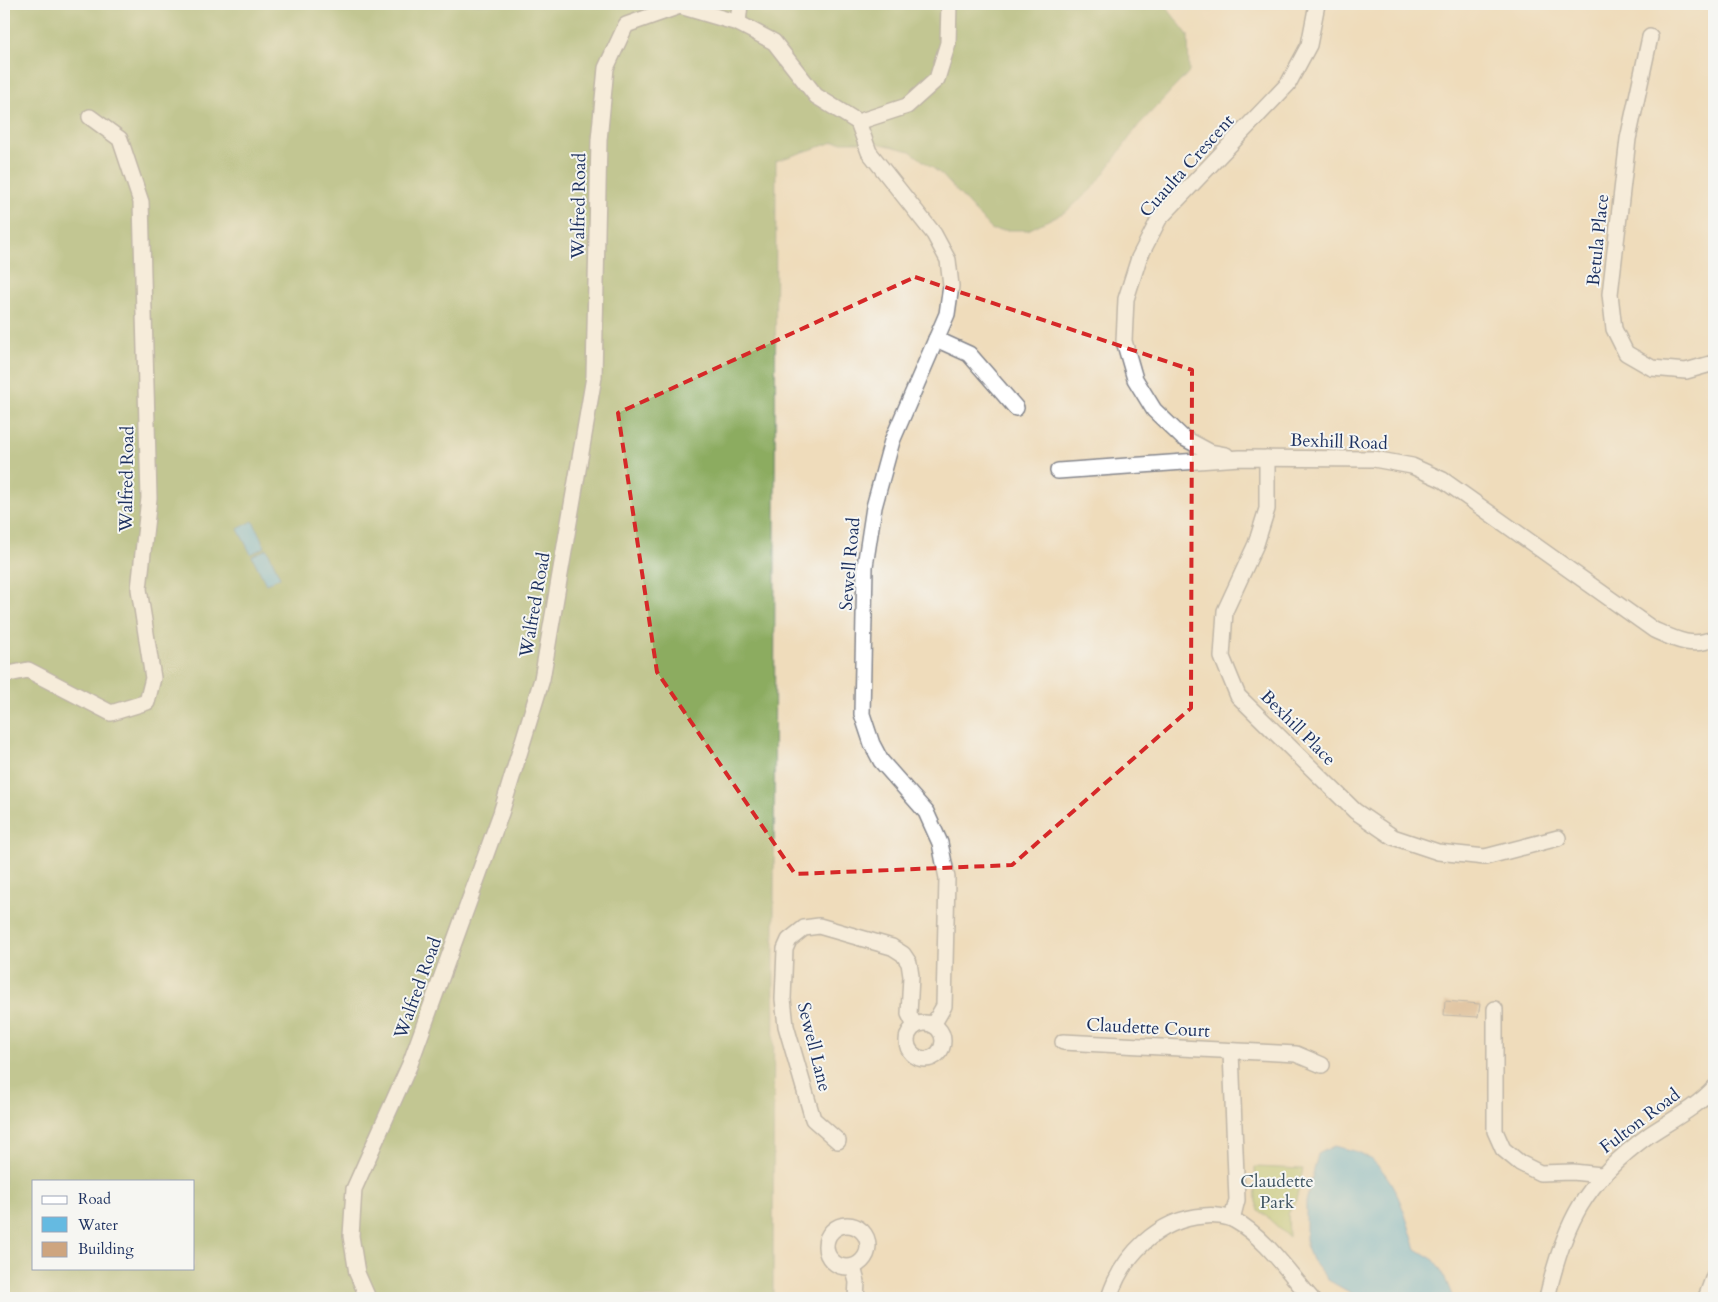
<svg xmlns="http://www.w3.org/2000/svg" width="1718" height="1302" font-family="Cardo,serif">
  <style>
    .green { fill: #b0c86e; stroke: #667c66 }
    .forest { fill: #8cac61; stroke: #546e60; fill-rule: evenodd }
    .water { fill: #65bae1; stroke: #4074a0 }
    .building { fill: #cea57f }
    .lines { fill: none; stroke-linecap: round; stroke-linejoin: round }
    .minor-casing { stroke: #85868c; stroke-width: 18 }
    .minor { stroke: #fff; stroke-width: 15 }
    .marked { fill: none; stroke: #d62828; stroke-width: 4; stroke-dasharray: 10 6; stroke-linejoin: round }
    .labels { text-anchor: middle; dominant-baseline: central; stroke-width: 4; stroke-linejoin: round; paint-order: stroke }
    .street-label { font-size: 18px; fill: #1b2f5e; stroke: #f6f6f2 }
    .park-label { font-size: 18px; fill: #405562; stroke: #f6f6f2 }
  </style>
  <rect width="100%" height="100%" fill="#f6f6f2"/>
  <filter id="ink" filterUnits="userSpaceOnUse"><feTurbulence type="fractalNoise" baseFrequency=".02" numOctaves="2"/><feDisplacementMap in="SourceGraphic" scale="10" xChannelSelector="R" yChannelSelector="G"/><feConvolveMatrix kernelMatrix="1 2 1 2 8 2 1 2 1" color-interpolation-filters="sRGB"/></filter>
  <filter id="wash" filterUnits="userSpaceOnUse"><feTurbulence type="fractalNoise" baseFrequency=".0096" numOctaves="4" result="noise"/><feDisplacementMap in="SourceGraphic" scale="20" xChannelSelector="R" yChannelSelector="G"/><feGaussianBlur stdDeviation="1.12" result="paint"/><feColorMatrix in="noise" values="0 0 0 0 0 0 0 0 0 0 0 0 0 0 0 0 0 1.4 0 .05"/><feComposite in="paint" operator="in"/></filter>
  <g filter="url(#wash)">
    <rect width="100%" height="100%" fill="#efdcbb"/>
    <path class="green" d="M 1255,1167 L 1303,1169 L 1296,1200 L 1288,1214 L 1289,1237 L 1259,1210 L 1256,1202 Z"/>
    <path class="forest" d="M 4,4 L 1164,4 L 1188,35 L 1189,72 L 1138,126 L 1094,187 L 1067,211 L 1028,230 L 992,230 L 942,175 L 910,151 L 873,142 L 834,142 L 776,161 L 773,1298 L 4,1298 ZM 34,1181 L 194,1181 L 194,1268 L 34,1268 Z"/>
    <g class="water">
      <path d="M 253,521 L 265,547 L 251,554 L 238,529 Z"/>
      <path d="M 267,549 L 280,577 L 266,584 L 252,556 Z"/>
      <path d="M 1334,1146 C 1344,1149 1356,1150 1364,1155 C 1396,1173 1405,1216 1416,1249 L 1434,1260 L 1443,1273 L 1453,1298 L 1360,1298 L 1328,1280 L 1312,1260 L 1306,1245 L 1306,1202 L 1318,1154 Z"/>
    </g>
    <g id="blocks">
      <path class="building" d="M 1445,1001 L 1480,1004 L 1478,1017 L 1444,1015 Z"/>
    </g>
  </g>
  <g filter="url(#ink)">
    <use href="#blocks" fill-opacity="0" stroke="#85868c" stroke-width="1"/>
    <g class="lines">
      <g class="minor-casing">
        <g id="minor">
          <path d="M 738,23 L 740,4"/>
          <path d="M 1650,37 L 1628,139 L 1610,294 L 1614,329 L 1626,353 L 1652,368 L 1686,371 L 1714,363"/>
          <path d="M 858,122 L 869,152 L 934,234 L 948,260 L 951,286 L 947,314 L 892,441 L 874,507 L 865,566 L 862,714 L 872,744 L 881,761 L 926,812 L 940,843 L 947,878 L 944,1006 L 933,1025"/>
          <path d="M 936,339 L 969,354 L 1016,408"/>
          <path d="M 1226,455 L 1210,452 L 1182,437 L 1154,410 L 1135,379 L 1124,341 L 1126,299 L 1139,258 L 1159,219 L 1288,84 L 1309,45 L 1317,4"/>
          <path d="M 1267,458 L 1267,509 L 1256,544 L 1225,611 L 1222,657 L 1238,696 L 1355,811 L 1393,837 L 1438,852 L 1485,857 L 1558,838"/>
          <path d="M 1058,471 L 1240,458 L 1374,459 L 1412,466 L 1443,480 L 1654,630 C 1674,639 1693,649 1714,638"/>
          <path d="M 4,675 L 28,670 L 111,713 L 147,702 L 153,678 L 139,589 L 149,498 L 141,202 L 120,139 L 90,117"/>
          <path d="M 1495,1009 L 1495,1131 L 1503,1149 L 1520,1163 L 1540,1173 L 1573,1172 L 1601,1175"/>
          <circle cx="925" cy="1041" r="18"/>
          <path d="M 1063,1042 L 1296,1054 L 1322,1065"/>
          <path d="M 1231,1052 L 1237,1200 L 1232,1219"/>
          <path d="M 838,1141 L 813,1119 L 786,1026 L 783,999 L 785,949 L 789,940 L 804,928 L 819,926 L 892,947 L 903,954 L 909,963 L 911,976 L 909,1014 L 915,1026"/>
          <circle cx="847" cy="1246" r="21"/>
          <path d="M 853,1267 L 857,1282 L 856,1298"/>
          <path d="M 368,1298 L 357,1273 L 351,1236 L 354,1189 L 410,1064 L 501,813 L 542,679 L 594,377 L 599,140 L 606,68 L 626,25 L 680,6 L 738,23 L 774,42 L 816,96 L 858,122 L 907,106 L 937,79 L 948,43 L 949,4"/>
          <path d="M 1109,1298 C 1122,1256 1158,1219 1204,1216 C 1213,1215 1226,1216 1234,1220 C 1265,1237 1288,1272 1311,1298"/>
          <path d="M 1547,1298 C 1564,1223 1585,1181 1649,1135 C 1670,1121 1697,1107 1714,1088"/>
          <path d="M 1706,1298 L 1714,1276"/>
        </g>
      </g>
      <use href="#minor" class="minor"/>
    </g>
  </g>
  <path d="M0 0H1718V1302H0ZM 915,277 L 1192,370 L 1191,708 L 1012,865 L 795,874 L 657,672 L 618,413 Z" fill="#efdcbb" fill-opacity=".55" fill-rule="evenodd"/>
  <path class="marked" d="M 915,277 L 1192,370 L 1191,708 L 1012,865 L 795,874 L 657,672 L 618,413 Z"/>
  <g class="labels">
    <g class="street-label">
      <text transform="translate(1187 166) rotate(-48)">Cuaulta Crescent</text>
      <text transform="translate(579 206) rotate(-89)">Walfred Road</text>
      <text transform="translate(1598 240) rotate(-84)">Betula Place</text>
      <text transform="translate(1339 442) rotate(2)">Bexhill Road</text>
      <text transform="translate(127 479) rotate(-89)">Walfred Road</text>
      <text transform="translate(850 564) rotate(-85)">Sewell Road</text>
      <text transform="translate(535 605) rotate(-80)">Walfred Road</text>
      <text transform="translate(1298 728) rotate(45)">Bexhill Place</text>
      <text transform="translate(418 988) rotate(-70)">Walfred Road</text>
      <text transform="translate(1148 1028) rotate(3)">Claudette Court</text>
      <text transform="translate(814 1047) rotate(76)">Sewell Lane</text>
      <text transform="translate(1640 1121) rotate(-37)">Fulton Road</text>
    </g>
    <g class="park-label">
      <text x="1277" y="1181">Claudette<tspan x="1277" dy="21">Park</tspan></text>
    </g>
  </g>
  <rect width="1718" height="1302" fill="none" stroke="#f6f6f2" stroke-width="20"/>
  <rect x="32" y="1180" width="162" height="90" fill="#f6f6f2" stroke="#9ea6b7"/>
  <rect x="42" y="1196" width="25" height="8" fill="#ffffff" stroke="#9ea6b7"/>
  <text x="78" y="1204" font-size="15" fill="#1b2f5e">Road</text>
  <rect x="42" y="1217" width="25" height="15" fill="#65bae1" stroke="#9ea6b7"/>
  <text x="78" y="1230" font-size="15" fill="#1b2f5e">Water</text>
  <rect x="42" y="1242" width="25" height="15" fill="#cea57f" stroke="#9ea6b7"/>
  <text x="78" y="1254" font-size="15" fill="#1b2f5e">Building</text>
</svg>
